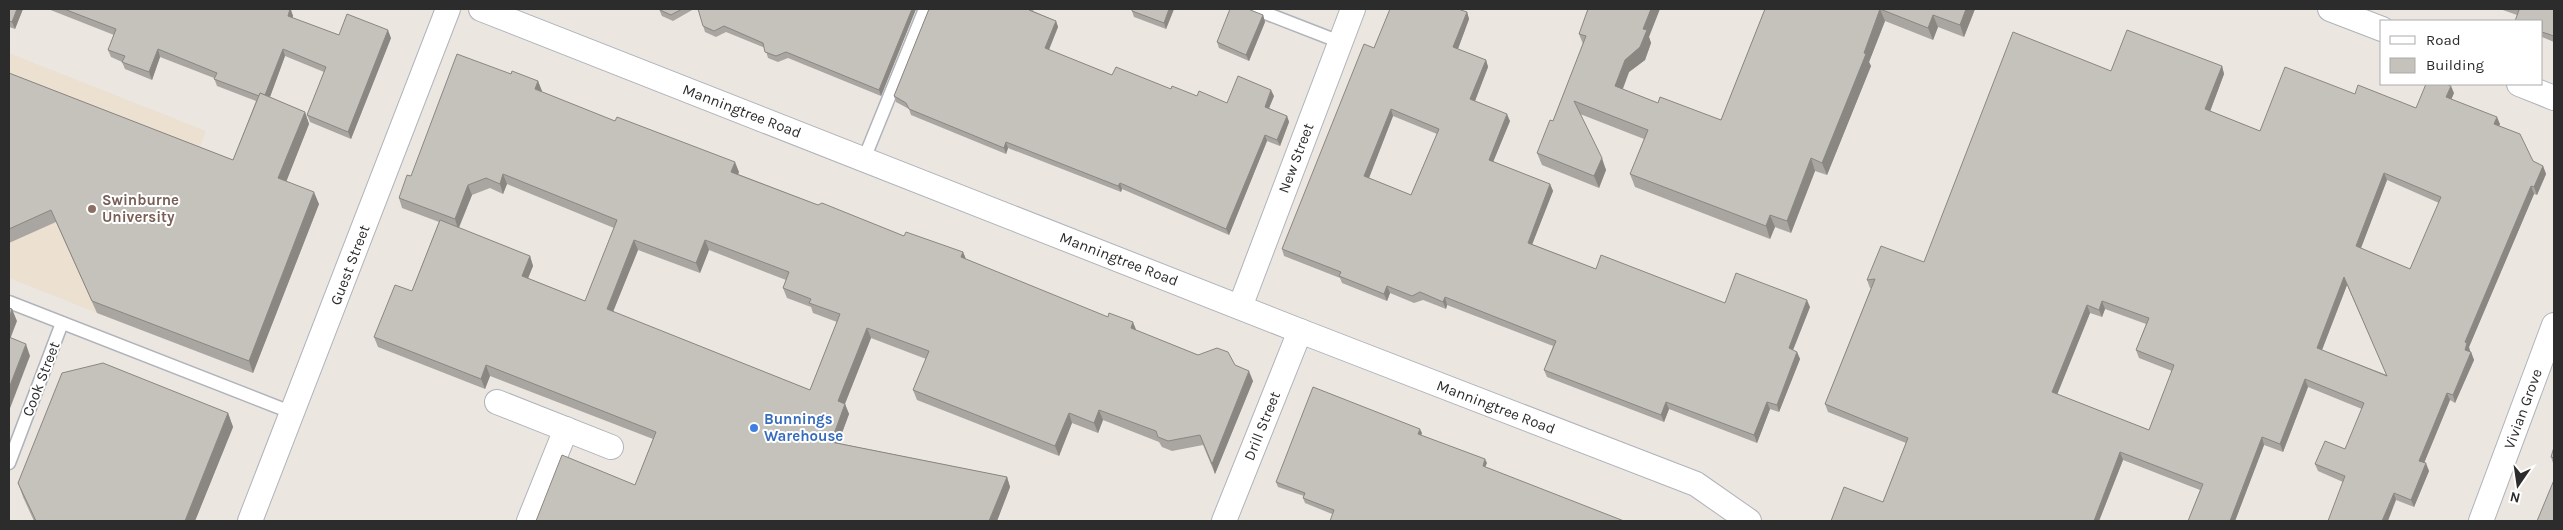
<svg xmlns="http://www.w3.org/2000/svg" width="2563" height="530" font-family="Karla,sans-serif">
  <style>
    .education { fill: #ece0d1 }
    .lines { fill: none; stroke-linecap: round; stroke-linejoin: round }
    .service-casing { stroke: #b0b3bb; stroke-width: 15 }
    .minor-casing { stroke: #b0b3bb; stroke-width: 26 }
    .service { stroke: #fff; stroke-width: 12 }
    .minor { stroke: #fff; stroke-width: 24 }
    .wall { fill: #a9a6a1; fill-rule: evenodd }
    .shaded-wall { fill: #8a8783 }
    .building { fill: #c5c1bb; stroke: #8a8783; fill-rule: evenodd }
    .education-dot { fill: #8d6e63; stroke: #fff; stroke-width: 2 }
    .shop-dot { fill: #3f7fe0; stroke: #fff; stroke-width: 2 }
    .labels { text-anchor: middle; dominant-baseline: central; stroke-width: 4; stroke-linejoin: round; paint-order: stroke }
    .street-label { font-size: 15px; fill: #2c2c2c; stroke: #fff }
    .education-label { font-size: 15px; font-weight: bold; fill: #785e54; stroke: #fff; text-anchor: start }
    .shop-label { font-size: 15px; font-weight: bold; fill: #366cbe; stroke: #fff; text-anchor: start }
  </style>
  <rect width="100%" height="100%" fill="#ece6e0"/>
  <path class="education" d="M 9,53 L 206,131 L 130,326 L 9,278 Z"/>
  <g class="lines">
    <g class="service-casing">
      <g id="service">
        <path d="M 1255,9 L 1340,42"/>
        <path d="M 864,159 L 925,9"/>
        <path d="M 9,302 L 293,413"/>
        <path d="M 9,463 L 62,323"/>
      </g>
    </g>
    <g class="minor-casing">
      <g id="minor">
        <path d="M 481,9 L 1300,331 L 1696,484 L 1749,521"/>
        <path d="M 2330,9 L 2382,29"/>
        <path d="M 2519,84 L 2554,98"/>
        <path d="M 1240,307 L 1353,9"/>
        <path d="M 497,402 L 611,447"/>
        <path d="M 250,521 L 448,9"/>
        <path d="M 529,521 L 566,429"/>
        <path d="M 1224,521 L 1300,331"/>
        <path d="M 2481,521 L 2554,325"/>
      </g>
    </g>
    <use href="#service" class="service"/>
    <use href="#minor" class="minor"/>
  </g>
  <g class="wall">
    <path d="M 9,9 L 23,9 L 15,29 L 9,27 Z"/>
    <path d="M 48,9 L 291,9 L 293,16 L 292,18 L 339,35 L 391,38 L 351,139 L 310,122 L 307,115 L 324,72 L 285,56 L 270,97 L 305,112 L 309,124 L 286,181 L 319,204 L 253,373 L 97,313 L 56,222 L 9,243 L 9,73 L 233,160 L 256,101 L 217,86 L 214,78 L 160,57 L 152,80 L 125,69 L 122,62 L 111,57 L 108,50 L 114,35 Z"/>
    <path d="M 659,9 L 694,9 L 673,21 L 662,16 Z"/>
    <path d="M 698,9 L 916,9 L 881,96 L 788,58 L 778,62 L 768,58 L 765,48 L 726,32 L 716,37 L 705,32 Z"/>
    <path d="M 929,9 L 1034,9 L 1033,11 L 1056,21 L 1058,27 L 1049,50 L 1112,75 L 1171,89 L 1197,96 L 1227,103 L 1274,96 L 1269,108 L 1287,116 L 1289,122 L 1280,146 L 1267,141 L 1229,235 L 1122,189 L 1121,192 L 1008,148 L 1006,154 L 911,115 L 909,109 L 896,102 L 894,96 Z"/>
    <path d="M 1132,9 L 1174,9 L 1166,29 L 1134,17 L 1132,11 Z"/>
    <path d="M 1765,9 L 1975,9 L 1964,37 L 1938,27 L 1933,40 L 1885,21 L 1869,62 L 1871,66 L 1827,175 L 1815,171 L 1791,233 L 1775,227 L 1770,239 L 1635,187 L 1630,174 L 1644,139 L 1580,114 L 1606,170 L 1599,188 L 1542,165 L 1537,153 L 1553,121 L 1583,44 L 1579,34 L 1649,37 L 1651,43 L 1645,60 L 1629,72 L 1623,89 L 1658,103 L 1721,120 Z"/>
    <path d="M 2500,9 L 2554,9 L 2554,42 L 2542,37 L 2542,21 L 2517,15 Z"/>
    <path d="M 1467,12 L 1469,19 L 1458,49 L 1486,60 L 1488,67 L 1475,101 L 1510,121 L 1493,162 L 1550,184 L 1553,191 L 1532,244 L 1596,269 L 1725,303 L 1810,307 L 1793,350 L 1797,352 L 1800,359 L 1779,412 L 1770,409 L 1757,443 L 1669,409 L 1664,422 L 1547,377 L 1544,370 L 1553,346 L 1447,305 L 1446,309 L 1423,300 L 1414,303 L 1390,293 L 1387,301 L 1342,283 L 1340,278 L 1284,256 L 1282,249 L 1374,48 ZM 1393,116 L 1437,134 L 1411,195 L 1369,178 Z"/>
    <path d="M 1263,15 L 1265,22 L 1249,61 L 1219,48 L 1217,42 Z"/>
    <path d="M 2222,66 L 2224,74 L 2210,111 L 2260,131 L 2355,94 L 2416,108 L 2454,93 L 2451,99 L 2500,124 L 2499,126 L 2533,161 L 2543,166 L 2546,174 L 2537,195 L 2534,194 L 2469,347 L 2470,352 L 2471,352 L 2474,360 L 2455,403 L 2450,400 L 2424,463 L 2429,471 L 2414,507 L 2396,500 L 2343,482 L 2318,471 L 2315,464 L 2345,449 L 2362,409 L 2308,387 L 2283,452 L 2264,445 L 2235,521 L 2188,521 L 2200,490 L 2123,460 L 2099,521 L 1831,521 L 1883,502 L 1906,443 L 1828,412 L 1825,404 L 1871,288 L 1870,288 L 1867,280 L 1924,262 L 2111,71 ZM 2387,180 L 2439,203 L 2410,269 L 2361,248 ZM 2347,285 L 2387,375 L 2322,350 ZM 2105,309 L 2146,324 L 2136,350 L 2139,358 L 2172,371 L 2149,430 L 2057,394 L 2090,313 L 2102,317 Z"/>
    <path d="M 511,74 L 538,81 L 542,92 L 739,172 L 738,174 L 818,205 L 904,236 L 963,252 L 966,259 L 1136,331 L 1198,355 L 1235,365 L 1253,381 L 1215,474 L 1203,445 L 1172,451 L 1162,447 L 1159,442 L 1103,420 L 1098,433 L 1072,423 L 1059,456 L 917,400 L 913,390 L 926,359 L 871,338 L 845,404 L 849,414 L 838,443 L 1007,477 L 1010,487 L 997,521 L 536,521 L 635,485 L 653,439 L 490,376 L 485,389 L 378,347 L 374,337 L 412,291 L 439,222 L 402,208 L 399,198 L 411,176 ZM 507,184 L 614,228 L 585,301 L 528,278 L 533,266 L 530,256 L 459,228 L 472,195 L 490,188 L 503,194 ZM 638,250 L 700,273 L 709,250 L 786,280 L 783,288 L 787,298 L 811,307 L 813,313 L 837,322 L 810,390 L 613,312 Z"/>
    <path d="M 228,413 L 233,427 L 195,521 L 34,521 L 23,497 L 18,483 Z"/>
    <path d="M 1422,433 L 1421,435 L 1487,463 L 1332,514 L 1305,503 L 1303,498 L 1304,496 L 1278,487 L 1276,482 Z"/>
    <path d="M 2554,447 L 2554,463 L 2553,463 L 2551,457 Z"/>
  </g>
  <g class="shaded-wall">
    <path d="M 17,9 L 23,9 L 15,29 L 12,22 Z"/>
    <path d="M 290,9 L 293,16 L 290,23 L 288,16 Z"/>
    <path d="M 912,9 L 916,9 L 881,96 L 879,90 Z"/>
    <path d="M 1169,9 L 1174,9 L 1166,29 L 1164,23 Z"/>
    <path d="M 1650,9 L 1660,9 L 1649,37 L 1651,43 L 1645,60 L 1629,72 L 1619,98 L 1615,86 L 1625,60 L 1643,29 Z"/>
    <path d="M 1880,9 L 1885,21 L 1869,62 L 1871,66 L 1827,175 L 1822,163 Z"/>
    <path d="M 1966,9 L 1975,9 L 1964,37 L 1960,25 Z"/>
    <path d="M 1467,12 L 1469,19 L 1456,54 L 1453,47 Z"/>
    <path d="M 1263,15 L 1265,22 L 1249,61 L 1246,55 Z"/>
    <path d="M 1933,15 L 1938,27 L 1933,40 L 1928,28 Z"/>
    <path d="M 1056,21 L 1058,27 L 1047,54 L 1045,48 Z"/>
    <path d="M 388,30 L 391,38 L 351,139 L 348,132 Z"/>
    <path d="M 158,49 L 160,57 L 152,80 L 149,72 Z"/>
    <path d="M 283,49 L 285,56 L 267,105 L 264,98 Z"/>
    <path d="M 1486,60 L 1488,67 L 1473,106 L 1470,99 Z"/>
    <path d="M 2222,66 L 2224,74 L 2208,117 L 2205,109 Z"/>
    <path d="M 538,81 L 542,91 L 539,99 L 535,89 Z"/>
    <path d="M 2451,86 L 2454,93 L 2449,105 L 2446,97 Z"/>
    <path d="M 1271,90 L 1274,96 L 1267,113 L 1265,107 Z"/>
    <path d="M 1391,109 L 1393,116 L 1367,183 L 1364,176 Z"/>
    <path d="M 305,112 L 309,124 L 283,190 L 278,178 Z"/>
    <path d="M 1507,114 L 1510,121 L 1491,167 L 1489,160 Z"/>
    <path d="M 1287,116 L 1289,122 L 1280,146 L 1277,140 Z"/>
    <path d="M 2497,117 L 2500,124 L 2497,131 L 2494,124 Z"/>
    <path d="M 1265,135 L 1267,141 L 1229,235 L 1226,229 Z"/>
    <path d="M 1006,142 L 1008,148 L 1006,154 L 1004,148 Z"/>
    <path d="M 1602,158 L 1606,170 L 1599,188 L 1594,176 Z"/>
    <path d="M 1811,158 L 1815,171 L 1791,233 L 1787,221 Z"/>
    <path d="M 735,162 L 739,172 L 735,182 L 731,172 Z"/>
    <path d="M 2543,166 L 2546,174 L 2537,195 L 2534,187 Z"/>
    <path d="M 2384,173 L 2387,180 L 2359,253 L 2356,246 Z"/>
    <path d="M 503,174 L 507,184 L 503,194 L 500,184 Z"/>
    <path d="M 1120,183 L 1122,189 L 1121,192 L 1118,186 Z"/>
    <path d="M 1550,184 L 1553,191 L 1530,250 L 1528,243 Z"/>
    <path d="M 468,185 L 472,195 L 458,229 L 455,219 Z"/>
    <path d="M 2531,186 L 2534,194 L 2469,347 L 2470,351 L 2468,357 L 2465,350 L 2465,342 Z"/>
    <path d="M 314,192 L 319,204 L 253,373 L 249,361 Z"/>
    <path d="M 1770,215 L 1775,227 L 1770,239 L 1766,226 Z"/>
    <path d="M 634,240 L 638,250 L 610,319 L 607,309 Z"/>
    <path d="M 705,240 L 709,250 L 700,273 L 696,263 Z"/>
    <path d="M 963,252 L 967,262 L 961,257 Z"/>
    <path d="M 530,256 L 533,266 L 525,286 L 522,276 Z"/>
    <path d="M 2344,277 L 2347,285 L 2320,355 L 2317,348 Z"/>
    <path d="M 1387,286 L 1390,293 L 1387,301 L 1384,294 Z"/>
    <path d="M 1445,297 L 1447,305 L 1446,309 L 1443,302 Z"/>
    <path d="M 1807,300 L 1810,307 L 1791,355 L 1789,348 Z"/>
    <path d="M 2102,301 L 2105,309 L 2102,317 L 2099,310 Z"/>
    <path d="M 2087,305 L 2090,313 L 2055,400 L 2052,392 Z"/>
    <path d="M 12,309 L 17,321 L 9,342 L 9,319 Z"/>
    <path d="M 1133,322 L 1137,332 L 1131,328 Z"/>
    <path d="M 867,328 L 871,338 L 842,411 L 838,401 Z"/>
    <path d="M 26,344 L 30,356 L 9,411 L 9,388 Z"/>
    <path d="M 1797,352 L 1800,359 L 1779,412 L 1777,405 Z"/>
    <path d="M 2471,352 L 2474,360 L 2455,403 L 2453,395 Z"/>
    <path d="M 486,365 L 490,376 L 485,389 L 481,379 Z"/>
    <path d="M 1249,371 L 1253,381 L 1215,474 L 1212,464 Z"/>
    <path d="M 2305,379 L 2308,387 L 2283,452 L 2280,444 Z"/>
    <path d="M 2447,393 L 2450,400 L 2422,468 L 2419,461 Z"/>
    <path d="M 1666,402 L 1669,409 L 1664,422 L 1661,415 Z"/>
    <path d="M 1767,402 L 1770,409 L 1757,443 L 1754,435 Z"/>
    <path d="M 845,404 L 849,414 L 835,452 L 831,442 Z"/>
    <path d="M 1099,410 L 1103,420 L 1098,433 L 1094,423 Z"/>
    <path d="M 228,413 L 233,427 L 195,521 L 185,521 Z"/>
    <path d="M 1069,413 L 1072,423 L 1059,456 L 1055,446 Z"/>
    <path d="M 1420,429 L 1422,433 L 1420,438 L 1418,434 Z"/>
    <path d="M 2262,437 L 2264,445 L 2235,521 L 2230,521 Z"/>
    <path d="M 2120,452 L 2123,460 L 2099,521 L 2094,521 Z"/>
    <path d="M 1485,459 L 1487,463 L 1484,470 L 1483,466 Z"/>
    <path d="M 2426,463 L 2429,471 L 2414,507 L 2411,500 Z"/>
    <path d="M 1007,477 L 1010,487 L 997,521 L 989,521 Z"/>
    <path d="M 2394,493 L 2396,500 L 2388,521 L 2382,521 Z"/>
  </g>
  <g class="building">
    <path d="M 9,9 L 17,9 L 12,22 L 9,21 Z"/>
    <path d="M 64,9 L 290,9 L 288,16 L 339,35 L 347,14 L 388,30 L 348,132 L 307,115 L 326,67 L 283,49 L 265,95 L 260,93 L 259,96 L 214,79 L 217,73 L 158,49 L 149,72 L 122,62 L 125,56 L 108,50 L 116,29 Z"/>
    <path d="M 660,9 L 682,9 L 671,15 L 660,10 Z"/>
    <path d="M 698,9 L 912,9 L 879,90 L 786,52 L 776,56 L 765,52 L 763,43 L 724,26 L 714,31 L 703,26 Z"/>
    <path d="M 929,9 L 1029,9 L 1029,10 L 1056,21 L 1045,48 L 1112,75 L 1116,67 L 1171,89 L 1172,86 L 1197,96 L 1199,91 L 1227,103 L 1238,76 L 1271,90 L 1265,107 L 1287,116 L 1277,140 L 1265,135 L 1226,229 L 1120,183 L 1118,186 L 1006,142 L 1004,148 L 909,109 L 906,103 L 894,96 Z"/>
    <path d="M 1132,9 L 1169,9 L 1164,23 L 1132,11 Z"/>
    <path d="M 1230,9 L 1248,9 L 1263,15 L 1246,55 L 1217,42 Z"/>
    <path d="M 1390,9 L 1458,9 L 1467,12 L 1453,47 L 1486,60 L 1470,99 L 1507,114 L 1489,160 L 1550,184 L 1528,243 L 1596,269 L 1601,255 L 1725,303 L 1736,273 L 1807,300 L 1789,348 L 1797,352 L 1777,405 L 1767,402 L 1754,435 L 1666,402 L 1661,415 L 1544,370 L 1556,341 L 1445,297 L 1443,302 L 1420,292 L 1412,296 L 1387,286 L 1384,294 L 1339,276 L 1341,272 L 1282,249 L 1364,44 L 1374,48 ZM 1391,109 L 1439,129 L 1411,195 L 1364,176 Z"/>
    <path d="M 1588,9 L 1651,9 L 1643,29 L 1647,30 L 1640,47 L 1625,60 L 1615,86 L 1658,103 L 1660,97 L 1721,120 L 1765,9 L 1966,9 L 1960,25 L 1933,15 L 1928,28 L 1880,9 L 1864,53 L 1866,54 L 1822,163 L 1811,158 L 1787,221 L 1770,215 L 1766,226 L 1630,174 L 1648,130 L 1574,101 L 1602,158 L 1594,176 L 1537,153 L 1550,120 L 1553,121 L 1586,36 L 1579,34 Z"/>
    <path d="M 2515,9 L 2554,9 L 2554,36 L 2542,32 L 2542,21 L 2515,21 L 2519,10 Z"/>
    <path d="M 2127,30 L 2222,66 L 2205,109 L 2260,131 L 2285,67 L 2355,94 L 2358,85 L 2416,108 L 2426,84 L 2446,84 L 2451,86 L 2446,97 L 2497,117 L 2494,124 L 2520,134 L 2533,161 L 2543,166 L 2534,187 L 2531,186 L 2465,342 L 2467,343 L 2465,350 L 2471,352 L 2453,395 L 2447,393 L 2419,461 L 2426,463 L 2411,500 L 2394,493 L 2382,521 L 2328,521 L 2345,476 L 2315,464 L 2325,441 L 2345,449 L 2364,403 L 2305,379 L 2280,444 L 2262,437 L 2230,521 L 2188,521 L 2203,484 L 2120,452 L 2094,521 L 1831,521 L 1844,487 L 1883,502 L 1908,438 L 1825,404 L 1875,279 L 1867,280 L 1881,246 L 1924,262 L 2013,32 L 2111,71 ZM 2384,173 L 2441,197 L 2410,269 L 2356,246 ZM 2344,277 L 2387,376 L 2317,348 ZM 2102,301 L 2149,318 L 2136,350 L 2174,365 L 2149,430 L 2052,392 L 2087,305 L 2099,310 Z"/>
    <path d="M 457,54 L 511,74 L 512,71 L 538,81 L 535,89 L 615,121 L 617,117 L 735,162 L 731,172 L 818,205 L 822,203 L 904,236 L 906,232 L 963,252 L 961,257 L 1108,317 L 1109,313 L 1133,322 L 1131,328 L 1198,355 L 1217,348 L 1228,352 L 1235,365 L 1249,371 L 1212,464 L 1200,435 L 1168,441 L 1158,437 L 1156,431 L 1099,410 L 1094,423 L 1069,413 L 1055,446 L 913,390 L 929,351 L 867,328 L 838,401 L 845,404 L 831,442 L 1007,477 L 989,521 L 536,521 L 562,455 L 635,485 L 656,432 L 486,365 L 481,379 L 374,337 L 395,285 L 412,291 L 440,220 L 530,256 L 522,276 L 585,301 L 617,220 L 503,174 L 500,184 L 486,178 L 468,185 L 455,219 L 399,198 L 407,175 L 411,176 ZM 634,240 L 696,263 L 705,240 L 789,272 L 783,288 L 811,299 L 809,303 L 840,314 L 810,390 L 607,309 Z"/>
    <path d="M 9,73 L 233,160 L 260,93 L 305,112 L 278,178 L 314,192 L 249,361 L 92,301 L 51,210 L 9,229 Z"/>
    <path d="M 9,308 L 12,309 L 9,319 Z"/>
    <path d="M 9,337 L 26,344 L 9,388 Z"/>
    <path d="M 103,363 L 228,413 L 185,521 L 36,521 L 18,483 L 62,373 Z"/>
    <path d="M 1313,387 L 1420,429 L 1418,434 L 1485,459 L 1483,466 L 1624,521 L 1330,521 L 1334,510 L 1303,498 L 1305,493 L 1276,482 Z"/>
    <path d="M 2554,447 L 2554,458 L 2551,457 Z"/>
    <path d="M 2554,480 L 2554,521 L 2537,521 Z"/>
  </g>
  <circle class="education-dot" cx="92" cy="209" r="5"/>
  <circle class="shop-dot" cx="754" cy="428" r="5"/>
  <g class="labels">
    <g class="street-label">
      <text transform="translate(742 111) rotate(21)">Manningtree Road</text>
      <text transform="translate(1296 158) rotate(-69)">New Street</text>
      <text transform="translate(1119 259) rotate(21)">Manningtree Road</text>
      <text transform="translate(350 265) rotate(-69)">Guest Street</text>
      <text transform="translate(41 379) rotate(-69)">Cook Street</text>
      <text transform="translate(1496 407) rotate(21)">Manningtree Road</text>
      <text transform="translate(2523 409) rotate(-70)">Vivian Grove</text>
      <text transform="translate(1262 426) rotate(-68)">Drill Street</text>
    </g>
    <g class="education-label">
      <text x="102" y="200">Swinburne<tspan x="102" dy="17">University</tspan></text>
    </g>
    <g class="shop-label">
      <text x="764" y="419">Bunnings<tspan x="764" dy="17">Warehouse</tspan></text>
    </g>
  </g>
  <rect width="2563" height="530" fill="none" stroke="#2c2c2c" stroke-width="20"/>
  <rect x="2380" y="20" width="162" height="65" fill="#ffffff" stroke="#ababab"/>
  <rect x="2390" y="36" width="25" height="8" fill="#ffffff" stroke="#ababab"/>
  <text x="2426" y="45" font-size="15" fill="#2c2c2c">Road</text>
  <rect x="2390" y="58" width="25" height="15" fill="#c5c1bb" stroke="#ababab"/>
  <text x="2426" y="70" font-size="15" fill="#2c2c2c">Building</text>
  <g transform="translate(2518 485) rotate(193)" stroke="#ffffff" stroke-width="4" paint-order="stroke">
  <path d="M0-4L9 19L0 12L-9 19Z" fill="#2c2c2c"/>
  <text y="-8" font-size="14" font-weight="bold" text-anchor="middle" fill="#2c2c2c">N</text>
  </g>
</svg>
